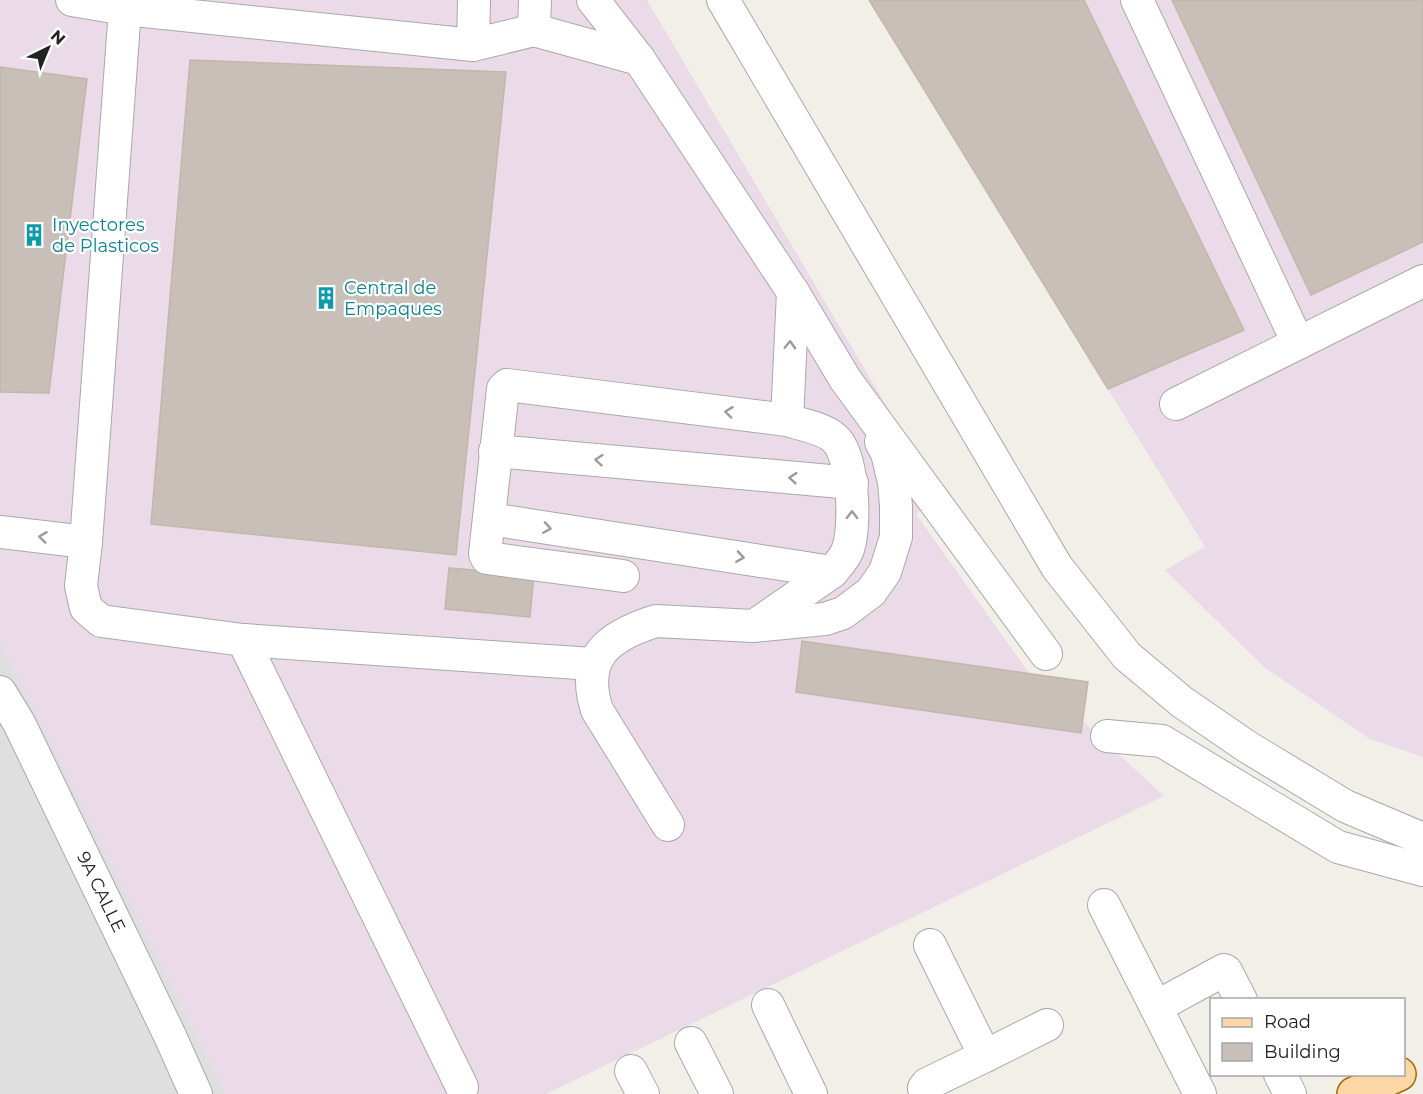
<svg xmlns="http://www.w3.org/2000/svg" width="1423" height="1094" font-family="Montserrat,sans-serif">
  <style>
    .residential { fill: #e0dfdf }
    .industrial { fill: #ebdbe8 }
    .building { fill: #c7bfb8; stroke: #c4b6ab; stroke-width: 1.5 }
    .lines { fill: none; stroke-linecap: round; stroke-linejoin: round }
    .minor-casing { stroke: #a9a9a9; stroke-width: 34 }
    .major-casing { stroke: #a06b00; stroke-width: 36 }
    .minor { stroke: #fff; stroke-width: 32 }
    .major { stroke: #fcd6a4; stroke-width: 33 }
    .oneway { stroke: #9c9c9c }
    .labels { text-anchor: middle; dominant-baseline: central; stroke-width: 4.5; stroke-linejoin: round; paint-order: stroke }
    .culture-label { font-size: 18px; fill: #0d838f; stroke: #fff; text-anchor: start }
    .street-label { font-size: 18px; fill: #222; stroke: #fff }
  </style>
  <rect width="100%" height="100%" fill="#f2efe9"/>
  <path class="residential" d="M 0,640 L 226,1094 L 0,1094 Z"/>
  <g class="industrial">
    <path d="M 0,0 L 647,0 L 939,495 L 916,514 L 1026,669 L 1164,796 L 546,1094 L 226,1094 L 0,640 Z"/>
    <path d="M 869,0 L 1423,0 L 1423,757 L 1370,739 L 1264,667 L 1165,570 L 1205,547 Z"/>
  </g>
  <g class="building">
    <path d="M 869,0 L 1084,0 L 1244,330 L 1108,389 Z"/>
    <path d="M 1172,0 L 1423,0 L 1423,242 L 1311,295 Z"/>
    <path d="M 190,60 L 506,72 L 456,555 L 151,524 Z"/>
    <path d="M 0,67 L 87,79 L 49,393 L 0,392 Z"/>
    <path d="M 449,568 L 534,575 L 530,617 L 445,609 Z"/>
    <path d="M 802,641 L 1088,682 L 1081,733 L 796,692 Z"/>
  </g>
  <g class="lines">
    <g class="minor-casing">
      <g id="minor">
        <path d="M 72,0 L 125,9 L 473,45"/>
        <path d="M 123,0 L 125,9 L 86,542 L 81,586 L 86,608 L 101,621 L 243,640 L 593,664"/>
        <path d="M 474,0 L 473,45 L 534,30"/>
        <path d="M 535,0 L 534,30 L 639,59 L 793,292 L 845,379 L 1046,654"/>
        <path d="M 593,0 L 639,59"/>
        <path d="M 723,0 L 1057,567 L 1127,656 L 1182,702 L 1246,746 L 1345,806 L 1423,839"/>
        <path d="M 1137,0 L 1298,343"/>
        <path d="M 1176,404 L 1423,281"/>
        <path d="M 787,420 L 793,292"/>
        <path d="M 495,451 L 852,483"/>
        <path d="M 490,519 L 832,572 C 838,565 845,558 848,549 C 856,526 854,454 834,438 C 825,429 800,424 787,420 L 507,385 L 503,389 L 485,554 L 487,558 L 623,576"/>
        <path d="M 0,532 L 86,542"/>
        <path d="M 757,624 L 832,572"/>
        <path d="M 243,640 L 462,1087"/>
        <path d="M 0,692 L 19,723 L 170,1036 L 196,1094"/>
        <path d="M 1107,736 L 1162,741 L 1338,847 L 1423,870"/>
        <path d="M 668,825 L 597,710 C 580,657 608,636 656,621 L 753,626 L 825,619 L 843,613 L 871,592 L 885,572 L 896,537 L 896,506 L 894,482 L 887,453 L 881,442"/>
        <path d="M 1104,905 L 1200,1094"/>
        <path d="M 768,1005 L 811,1094"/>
        <path d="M 1156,1007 L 1224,970 L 1226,971 L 1241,1000"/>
        <path d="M 691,1043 L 717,1094"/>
        <path d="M 985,1056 L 1047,1025"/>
        <path d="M 631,1071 L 643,1094"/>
        <path d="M 1280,1074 L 1290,1094"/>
        <path d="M 927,1094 L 924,1088 L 927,1084 L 985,1056 L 930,945"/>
      </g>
    </g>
    <g class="major-casing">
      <path id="major" d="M 1354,1094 L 1399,1074"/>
    </g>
    <use href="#minor" class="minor"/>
    <use href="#major" class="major"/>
  </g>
  <defs><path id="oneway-chevron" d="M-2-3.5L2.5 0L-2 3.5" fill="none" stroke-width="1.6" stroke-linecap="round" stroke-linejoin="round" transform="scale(1.5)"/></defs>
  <g class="oneway">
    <use href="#oneway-chevron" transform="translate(790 345) rotate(-88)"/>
    <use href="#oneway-chevron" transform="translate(729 412) rotate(-173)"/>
    <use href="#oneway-chevron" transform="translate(599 460) rotate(-175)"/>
    <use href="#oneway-chevron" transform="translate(793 478) rotate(-175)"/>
    <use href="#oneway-chevron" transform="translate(852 515) rotate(-89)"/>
    <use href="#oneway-chevron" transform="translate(547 528) rotate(9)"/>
    <use href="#oneway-chevron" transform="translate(43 537) rotate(-173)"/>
    <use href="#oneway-chevron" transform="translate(740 557) rotate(9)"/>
  </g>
  <defs>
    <g id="building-bare" transform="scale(1.8)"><path d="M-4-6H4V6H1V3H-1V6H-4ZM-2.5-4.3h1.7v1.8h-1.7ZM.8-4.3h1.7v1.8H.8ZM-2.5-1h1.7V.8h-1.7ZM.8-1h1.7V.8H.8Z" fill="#0f9aa8" stroke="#fff" stroke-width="2.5" paint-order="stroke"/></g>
  </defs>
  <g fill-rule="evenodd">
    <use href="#building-bare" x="34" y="235"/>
    <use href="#building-bare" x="326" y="298"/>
  </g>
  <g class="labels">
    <g class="culture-label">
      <text x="52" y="225">Inyectores<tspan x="52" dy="21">de Plasticos</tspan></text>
      <text x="344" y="288">Central de<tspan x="344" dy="21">Empaques</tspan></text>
    </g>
    <g class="street-label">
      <text transform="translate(101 892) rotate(64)">9A CALLE</text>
    </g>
  </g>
  <rect x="1210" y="998" width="195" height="78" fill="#ffffff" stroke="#a7a7a7" stroke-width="1.5"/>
  <rect x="1222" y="1018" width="30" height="9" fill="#fcd6a4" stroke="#a7a7a7" stroke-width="1.5"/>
  <text x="1264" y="1028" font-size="18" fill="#222222">Road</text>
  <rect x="1222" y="1043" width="30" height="18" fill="#c7bfb8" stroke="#a7a7a7" stroke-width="1.5"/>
  <text x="1264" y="1058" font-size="18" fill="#222222">Building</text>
  <g transform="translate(48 48) rotate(43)" stroke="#ffffff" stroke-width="4.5" paint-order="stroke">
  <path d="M0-4.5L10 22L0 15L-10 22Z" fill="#222222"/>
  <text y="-9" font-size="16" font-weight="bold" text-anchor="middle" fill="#222222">N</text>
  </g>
</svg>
